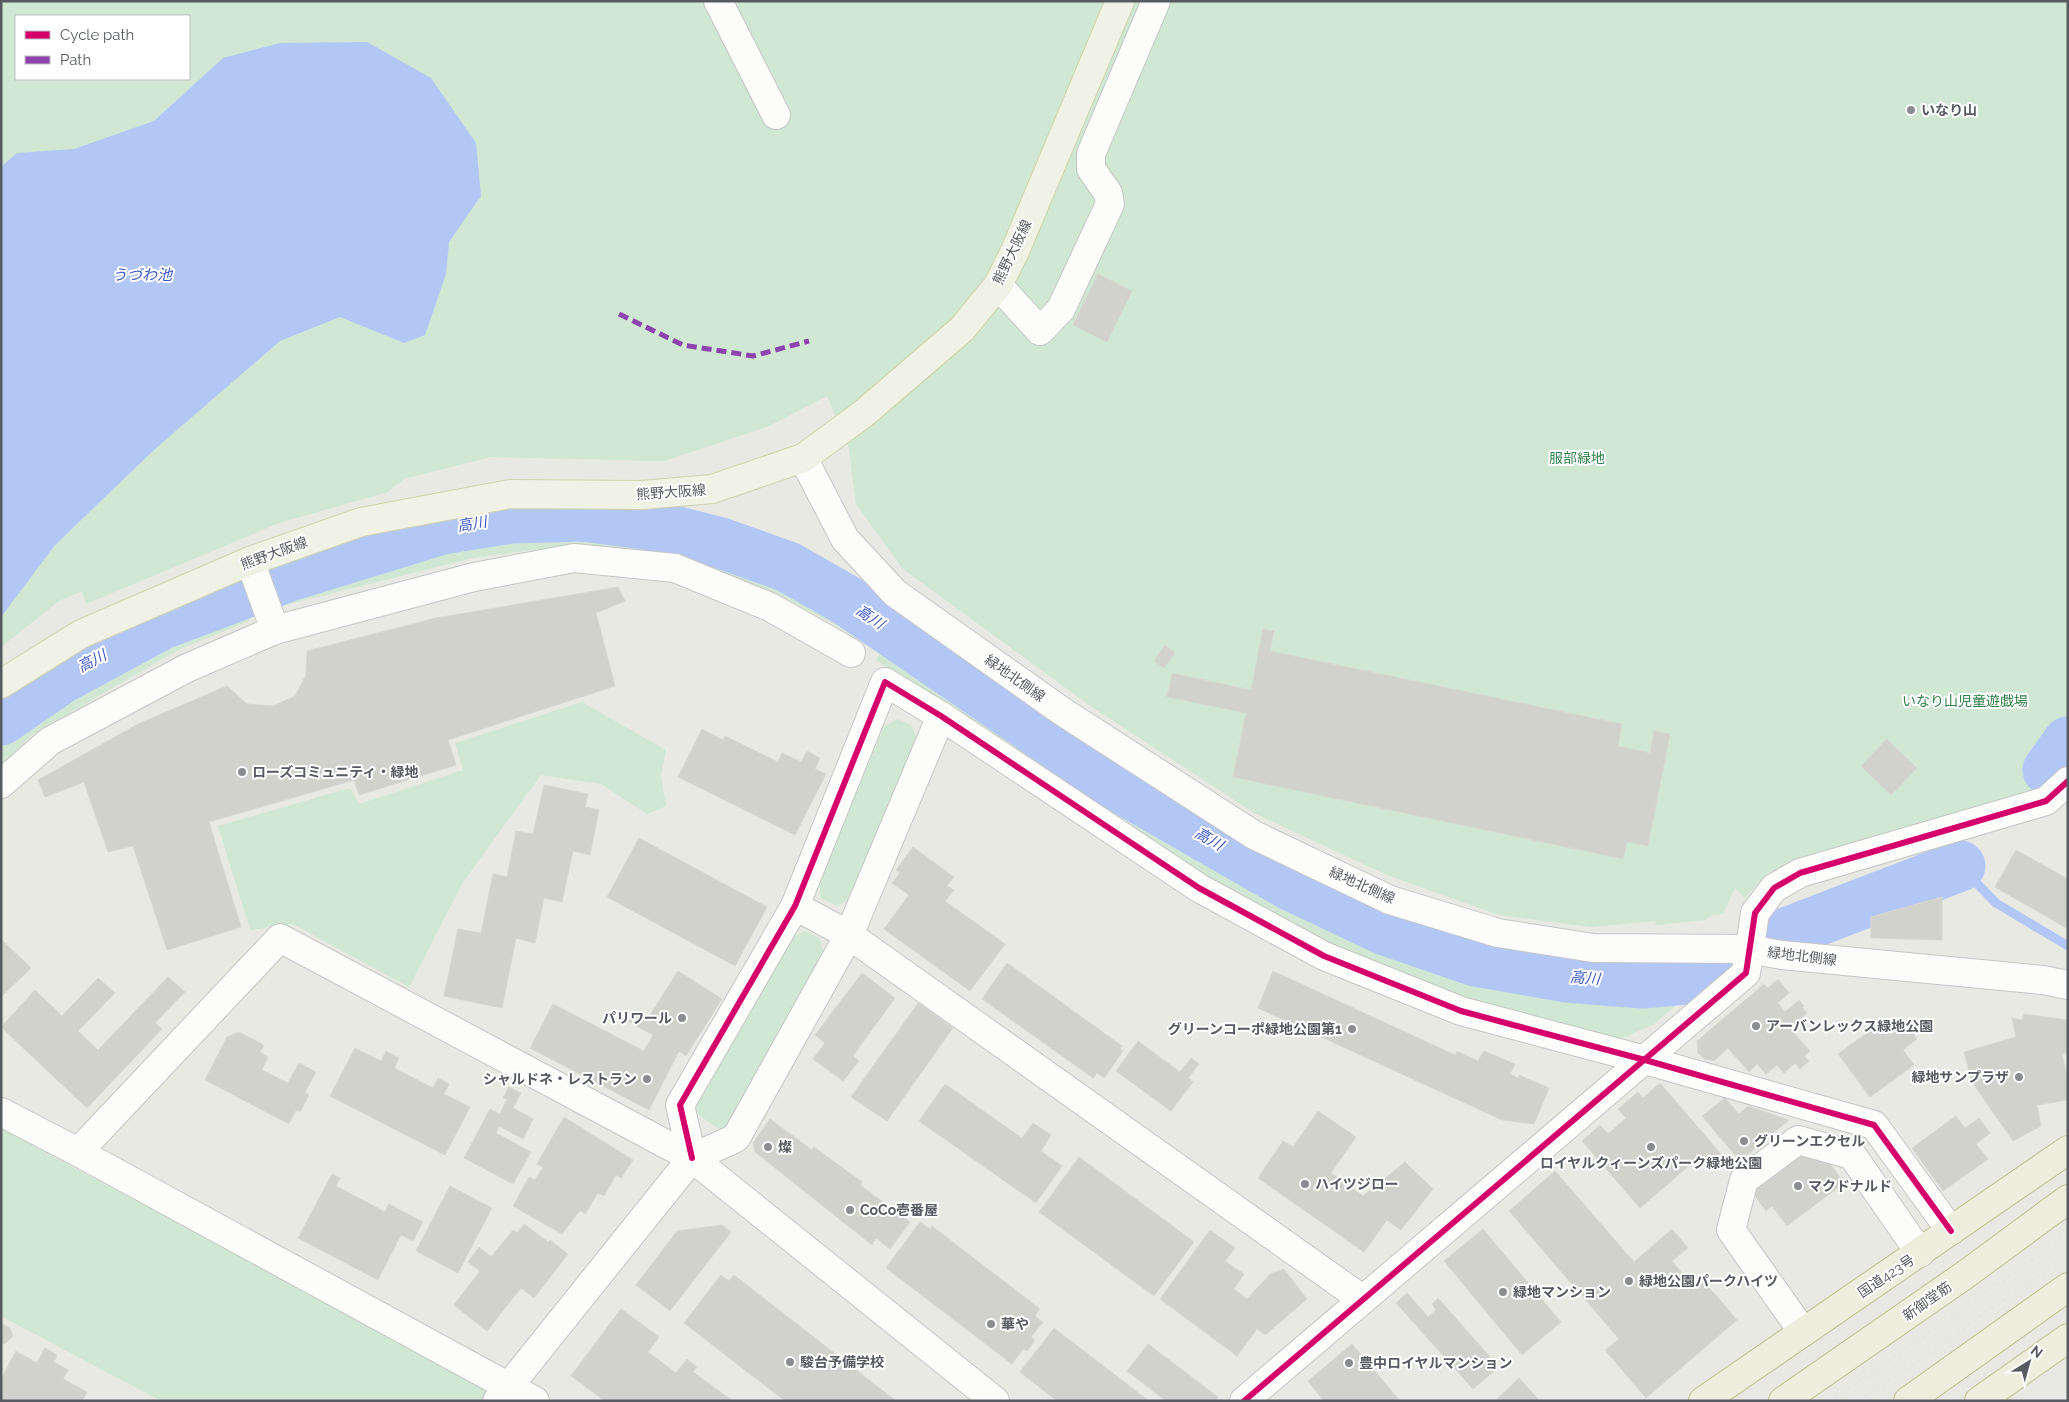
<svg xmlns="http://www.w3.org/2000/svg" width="2069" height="1402" font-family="Raleway,'Noto Sans JP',sans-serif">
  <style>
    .green { fill: #cfe7d3; fill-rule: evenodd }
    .water { fill: #b3c7f6 }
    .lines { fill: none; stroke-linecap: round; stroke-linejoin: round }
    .stream { stroke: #b3c7f6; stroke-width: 9 }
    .river { stroke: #b3c7f6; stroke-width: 51 }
    .building { fill: #d2d2cd; stroke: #d8d8d2 }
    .minor-casing { stroke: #c5c6c5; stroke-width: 30 }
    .major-casing { stroke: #d1d2af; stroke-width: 30 }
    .highway-casing { stroke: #c0bf90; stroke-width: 30 }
    .minor { stroke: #fcfcfb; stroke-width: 28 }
    .major { stroke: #f0f2e5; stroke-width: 28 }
    .highway { stroke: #edeede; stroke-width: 28 }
    .rail { stroke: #e2e3e2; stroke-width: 4; stroke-dasharray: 1 6; stroke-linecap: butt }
    .quiet { stroke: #8e44ad; stroke-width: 5; stroke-dasharray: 10 5; stroke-linecap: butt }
    .cycleway-casing { stroke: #fff; stroke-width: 9 }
    .cycleway { stroke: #d6006c; stroke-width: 6 }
    .poi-dot { fill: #8a8c8e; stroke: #fff; stroke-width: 2 }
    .labels { text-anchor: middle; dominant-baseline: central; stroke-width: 4; stroke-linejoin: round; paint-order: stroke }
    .poi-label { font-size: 14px; font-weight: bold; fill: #585a61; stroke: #fff; text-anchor: start }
    .street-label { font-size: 14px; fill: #585a61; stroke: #fff }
    .park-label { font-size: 14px; fill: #30814a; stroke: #fff }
    .water-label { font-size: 15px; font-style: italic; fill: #3b58c6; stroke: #fff }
  </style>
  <rect width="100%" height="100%" fill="#e8e9e2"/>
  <g class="green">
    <path d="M 1,1 L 2068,1 L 2068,764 L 2038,792 L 1808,855 L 1768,873 L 1745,898 L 1735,888 L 1723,914 L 1712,915 L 1705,920 L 1655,925 L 1656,921 L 1591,927 L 1499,915 L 1387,875 L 1256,814 L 1092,707 L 903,569 L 856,504 L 849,448 L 827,396 L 769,426 L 664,461 L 490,457 L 404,479 L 388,492 L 279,523 L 86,604 L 82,591 L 59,601 L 1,647 ZM 16,16 L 189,16 L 189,79 L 16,79 Z"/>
    <path d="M 584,523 L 649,531 L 718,549 L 785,575 L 842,606 L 1112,793 L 1291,898 L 1381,939 L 1473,970 L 1566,985 L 1645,992 L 1683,987 L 1684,998 L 1654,1024 L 1618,1040 L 1464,1001 L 1327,946 L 1208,880 L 876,660 L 880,654 L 832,623 L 773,592 L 676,556 L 577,544 L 473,558 L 285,605 L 281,589 L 444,536 L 512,524 Z"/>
    <path d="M 244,602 L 249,621 L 178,650 L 33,734 L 1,765 L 1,733 L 13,722 L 65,684 L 167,631 Z"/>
    <path d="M 582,702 L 666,750 L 661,776 L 666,806 L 647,814 L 601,784 L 541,775 L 463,882 L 409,987 L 293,924 L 250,930 L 218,826 L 350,788 L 359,804 L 463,770 L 455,743 Z"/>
    <path d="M 897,719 L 911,725 L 917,739 L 852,899 L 837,906 L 821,898 L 819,882 L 884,727 Z"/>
    <path d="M 805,931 L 819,938 L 824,951 L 775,1042 L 723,1132 L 692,1110 L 744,1025 L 791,938 Z"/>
    <path d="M 1,1129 L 464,1374 L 509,1401 L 161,1401 L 1,1316 Z"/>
  </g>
  <path class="water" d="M 367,42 L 431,78 L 476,143 L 481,196 L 449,242 L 446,274 L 425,335 L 404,343 L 340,317 L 280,341 L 155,449 L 55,545 L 1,617 L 1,167 L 17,153 L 74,149 L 154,121 L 223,58 L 280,43 Z"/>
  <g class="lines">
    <path class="stream" d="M 1960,866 L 1996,903 L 2068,946"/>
    <g class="river">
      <path d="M 1,720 L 62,678 L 160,625 L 292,575 L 442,529 L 511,518 L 584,516 L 651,525 L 721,543 L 788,567 L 846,600 L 1116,785 L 1292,886 L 1385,930 L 1475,961 L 1566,977 L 1643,983 L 1686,979 L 1707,971"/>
      <path d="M 2048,770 L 2068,742"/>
      <path d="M 1786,933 L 1960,866"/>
    </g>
  </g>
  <g class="building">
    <path d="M 1098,274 L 1132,291 L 1107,342 L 1073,325 Z"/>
    <path d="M 618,587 L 625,601 L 596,613 L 615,686 L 448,740 L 456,765 L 359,795 L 354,780 L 209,822 L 241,927 L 167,950 L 133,846 L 108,852 L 84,782 L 45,797 L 38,780 L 138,724 L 227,686 L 247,704 L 273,706 L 295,696 L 306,675 L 307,651 L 436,618 Z"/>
    <path d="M 1263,629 L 1274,631 L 1270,651 L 1622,724 L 1618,746 L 1650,753 L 1654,731 L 1670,734 L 1648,846 L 1627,842 L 1623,859 L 1233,777 L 1246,713 L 1167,697 L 1172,673 L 1251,690 Z"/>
    <path d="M 1165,645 L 1175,653 L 1164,668 L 1154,661 Z"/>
    <path d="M 702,729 L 723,740 L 725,736 L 778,762 L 782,753 L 801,762 L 807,751 L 820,758 L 815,769 L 826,774 L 795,835 L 678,777 Z"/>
    <path d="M 1887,739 L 1917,768 L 1891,795 L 1861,766 Z"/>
    <path d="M 544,785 L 588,794 L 585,807 L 599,810 L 590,855 L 573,851 L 562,902 L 544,898 L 535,943 L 516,938 L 502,1008 L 444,996 L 458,929 L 481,933 L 493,874 L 507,877 L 516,831 L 533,834 Z"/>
    <path d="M 639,838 L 767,907 L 735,966 L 607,897 Z"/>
    <path d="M 913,847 L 954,877 L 947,886 L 954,890 L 945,901 L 1005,944 L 970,991 L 884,929 L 909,895 L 892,883 L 900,873 L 896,870 Z"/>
    <path d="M 2016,850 L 2068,879 L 2068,929 L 1995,887 Z"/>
    <path d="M 1942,897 L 1942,940 L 1871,938 L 1871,917 Z"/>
    <path d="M 1,939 L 31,968 L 1,997 Z"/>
    <path d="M 1007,963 L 1122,1046 L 1120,1049 L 1123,1051 L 1104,1078 L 1097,1073 L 1093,1078 L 982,999 Z"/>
    <path d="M 678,971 L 722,999 L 686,1056 L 679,1051 L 649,1110 L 530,1048 L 553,1004 L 644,1051 L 653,1035 L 628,1021 L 635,1011 L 648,1018 Z"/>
    <path d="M 1273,971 L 1455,1055 L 1457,1051 L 1478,1061 L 1484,1051 L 1515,1064 L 1510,1074 L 1518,1078 L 1519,1075 L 1549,1088 L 1534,1124 L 1502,1120 L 1258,1008 Z"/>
    <path d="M 862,973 L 895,998 L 853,1056 L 859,1061 L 843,1081 L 813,1059 L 825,1043 L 815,1035 Z"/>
    <path d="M 168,977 L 185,992 L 155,1023 L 162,1029 L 87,1108 L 1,1027 L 35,990 L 62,1016 L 98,978 L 115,993 L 78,1031 L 98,1050 Z"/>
    <path d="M 1778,979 L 1789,993 L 1778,1003 L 1785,1012 L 1799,1000 L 1804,1006 L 1802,1007 L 1807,1013 L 1794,1024 L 1799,1028 L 1794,1033 L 1810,1051 L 1804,1056 L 1809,1061 L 1800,1069 L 1795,1063 L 1784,1073 L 1777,1065 L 1766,1074 L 1757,1064 L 1749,1072 L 1728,1048 L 1714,1061 L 1704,1059 L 1698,1053 L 1697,1041 L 1764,984 L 1768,988 Z"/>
    <path d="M 918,1003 L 953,1028 L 887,1121 L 851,1097 Z"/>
    <path d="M 2024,1014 L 2068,1020 L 2068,1052 L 2062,1054 L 2066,1072 L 2068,1072 L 2068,1100 L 2037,1105 L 2041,1126 L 2013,1141 L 1972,1082 L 1964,1052 L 2016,1037 L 2012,1018 L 2022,1020 Z"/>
    <path d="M 1882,1022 L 1892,1034 L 1906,1024 L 1917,1039 L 1903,1050 L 1914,1065 L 1870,1097 L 1838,1054 Z"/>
    <path d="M 239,1032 L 264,1045 L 260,1052 L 268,1057 L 262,1070 L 288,1083 L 299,1063 L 316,1072 L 305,1092 L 309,1095 L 300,1112 L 296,1110 L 289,1124 L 205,1080 L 227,1037 Z"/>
    <path d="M 1138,1041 L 1180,1072 L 1191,1058 L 1199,1064 L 1188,1078 L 1193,1082 L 1171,1111 L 1116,1071 Z"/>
    <path d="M 355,1048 L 381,1061 L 386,1051 L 399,1058 L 394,1068 L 433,1088 L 438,1078 L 449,1084 L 444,1094 L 470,1107 L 445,1155 L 330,1096 Z"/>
    <path d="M 1660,1083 L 1721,1154 L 1706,1167 L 1698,1158 L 1640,1208 L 1582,1141 L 1600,1125 L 1608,1134 L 1626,1118 L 1618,1109 L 1638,1092 L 1643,1098 Z"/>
    <path d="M 945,1084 L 1022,1138 L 1033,1123 L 1051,1135 L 1041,1151 L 1062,1166 L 1036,1203 L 919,1121 Z"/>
    <path d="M 509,1087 L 521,1093 L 513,1108 L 533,1119 L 523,1139 L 499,1126 L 496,1133 L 531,1152 L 513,1184 L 464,1158 L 490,1109 L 500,1114 L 507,1099 L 503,1098 Z"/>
    <path d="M 1725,1098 L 1739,1114 L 1748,1106 L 1789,1120 L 1740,1161 L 1702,1116 Z"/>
    <path d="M 1318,1111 L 1356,1137 L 1331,1173 L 1363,1196 L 1405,1162 L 1433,1189 L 1401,1230 L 1387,1220 L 1364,1252 L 1258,1178 L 1283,1141 L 1293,1147 Z"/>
    <path d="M 1956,1116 L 1965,1128 L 1979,1118 L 1990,1133 L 1976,1144 L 1988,1159 L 1943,1191 L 1912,1148 Z"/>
    <path d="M 564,1117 L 633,1160 L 621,1178 L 616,1175 L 604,1196 L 598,1193 L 585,1214 L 580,1210 L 562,1234 L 513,1206 L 529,1177 L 535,1180 L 543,1167 L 537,1164 Z"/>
    <path d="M 770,1119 L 812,1150 L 814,1147 L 862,1182 L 860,1185 L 910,1222 L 890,1249 L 876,1238 L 872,1245 L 755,1152 L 753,1143 Z"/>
    <path d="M 1802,1151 L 1828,1161 L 1844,1183 L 1787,1226 L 1772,1206 L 1766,1211 L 1750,1189 Z"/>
    <path d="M 1079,1157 L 1194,1242 L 1154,1296 L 1039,1212 Z"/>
    <path d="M 1555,1171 L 1634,1262 L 1672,1229 L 1688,1248 L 1672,1261 L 1692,1285 L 1701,1278 L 1737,1320 L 1646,1398 L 1605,1350 L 1619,1339 L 1509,1211 Z"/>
    <path d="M 332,1174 L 340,1178 L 336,1186 L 385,1212 L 389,1204 L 423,1222 L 413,1241 L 401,1235 L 378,1280 L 298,1238 Z"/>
    <path d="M 450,1186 L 492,1208 L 458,1273 L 416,1251 Z"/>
    <path d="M 920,1222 L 930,1229 L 932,1226 L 1040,1309 L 1035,1316 L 1043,1322 L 1031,1337 L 1035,1340 L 1027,1351 L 1023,1349 L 1012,1364 L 886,1268 Z"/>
    <path d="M 524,1224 L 548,1242 L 550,1240 L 568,1254 L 534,1298 L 521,1288 L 487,1331 L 454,1305 L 480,1271 L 468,1262 L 479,1247 L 491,1257 L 513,1230 L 517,1233 Z"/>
    <path d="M 722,1225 L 731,1232 L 670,1311 L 636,1285 L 677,1231 Z"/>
    <path d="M 1483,1229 L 1561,1322 L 1522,1355 L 1444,1261 Z"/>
    <path d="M 1210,1230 L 1235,1248 L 1225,1261 L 1244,1274 L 1234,1289 L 1247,1299 L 1270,1274 L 1284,1269 L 1307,1299 L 1265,1335 L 1257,1329 L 1237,1356 L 1160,1299 Z"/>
    <path d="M 721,1275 L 729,1281 L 734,1275 L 896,1401 L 785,1401 L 684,1323 Z"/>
    <path d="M 1407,1293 L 1428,1317 L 1436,1310 L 1432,1304 L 1438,1298 L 1499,1367 L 1473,1389 L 1396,1303 Z"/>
    <path d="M 621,1309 L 659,1337 L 648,1352 L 676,1373 L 687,1359 L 697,1367 L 693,1372 L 733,1401 L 605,1401 L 571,1376 Z"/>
    <path d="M 2,1324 L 10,1328 L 13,1336 L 6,1343 L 1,1344 Z"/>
    <path d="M 1054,1328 L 1149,1401 L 1057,1401 L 1020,1372 Z"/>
    <path d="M 1148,1344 L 1218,1397 L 1216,1401 L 1166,1401 L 1127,1371 Z"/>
    <path d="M 1352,1344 L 1400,1401 L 1324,1401 L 1308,1381 Z"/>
    <path d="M 45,1348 L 57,1355 L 54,1362 L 68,1370 L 63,1379 L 87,1392 L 82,1401 L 1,1401 L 1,1379 L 16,1351 L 37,1363 Z"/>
    <path d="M 1519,1378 L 1540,1401 L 1495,1401 Z"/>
  </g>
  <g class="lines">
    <g class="minor-casing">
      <g id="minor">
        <path d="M 718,1 L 776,115"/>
        <path d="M 998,285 L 1040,331 L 1061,309 L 1110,204 L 1108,193 L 1091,169 L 1091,154 L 1156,1"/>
        <path d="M 803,458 L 845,539 L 895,593 L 1063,712 L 1254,835 L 1390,900 L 1498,933 L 1593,948 L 1748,949 L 1782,955 L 2043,980 L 2068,985"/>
        <path d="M 250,561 L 275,630"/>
        <path d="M 1,784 L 50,741 L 187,668 L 275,630 L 474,577 L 574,558 L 675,568 L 770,607 L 851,653"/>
        <path d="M 795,906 L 849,935 L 1362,1299"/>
        <path d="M 1,1112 L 78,1152 L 535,1401"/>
        <path d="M 78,1152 L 280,938 L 692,1158"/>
        <path d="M 692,1158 L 680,1105 L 795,906 L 885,682 L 941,716 L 1199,888 L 1324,956 L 1461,1011 L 1645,1060 L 1874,1125 L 1951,1231"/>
        <path d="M 692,1158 L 736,1138 L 849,935 L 941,716"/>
        <path d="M 1803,1332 L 1731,1230 L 1744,1180 L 1798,1140 L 1852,1155 L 1920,1253"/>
        <path d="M 497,1401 L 692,1158 L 995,1401"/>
        <path d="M 1244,1401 L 1746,973 L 1755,913 L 1774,888 L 1800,873 L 2046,801 L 2068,781"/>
      </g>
    </g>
    <g class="major-casing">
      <path id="major" d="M 1,684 L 81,634 L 250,561 L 361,522 L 510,494 L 642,495 L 712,489 L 803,458 L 863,414 L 962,329 L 998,285 L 1015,251 L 1120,1"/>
    </g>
    <g class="highway-casing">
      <g id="highway">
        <path d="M 1703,1401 L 2068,1150"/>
        <path d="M 1783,1401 L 1962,1277 L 2068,1199"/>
        <path d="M 1908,1401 L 2068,1287"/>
        <path d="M 1979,1401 L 2068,1338"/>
      </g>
    </g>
    <use href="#minor" class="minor"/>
    <use href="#major" class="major"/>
    <use href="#highway" class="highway"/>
    <g class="rail">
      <path d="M 1831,1401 L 2068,1235"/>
      <path d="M 1860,1401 L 2068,1255"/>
    </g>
    <path class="quiet" d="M 619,314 L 683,345 L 753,356 L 809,341"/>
    <g class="cycleway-casing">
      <g id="cycleway">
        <path d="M 692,1158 L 680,1105 L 795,906 L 885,682 L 941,716 L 1199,888 L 1324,956 L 1461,1011 L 1645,1060 L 1874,1125 L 1951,1231"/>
        <path d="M 1244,1401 L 1746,973 L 1755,913 L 1774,888 L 1800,873 L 2046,801 L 2068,781"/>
      </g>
    </g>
    <use href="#cycleway" class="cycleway"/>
  </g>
  <g class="poi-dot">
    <circle cx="1911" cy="110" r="5"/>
    <circle cx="242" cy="772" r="5"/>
    <circle cx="682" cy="1018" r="5"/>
    <circle cx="1756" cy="1026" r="5"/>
    <circle cx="1352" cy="1029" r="5"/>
    <circle cx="2019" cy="1077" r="5"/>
    <circle cx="647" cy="1079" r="5"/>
    <circle cx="1744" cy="1141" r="5"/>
    <circle cx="768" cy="1147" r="5"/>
    <circle cx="1651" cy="1147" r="5"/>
    <circle cx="1305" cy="1184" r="5"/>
    <circle cx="1798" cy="1186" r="5"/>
    <circle cx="850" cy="1210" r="5"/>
    <circle cx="1629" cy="1281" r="5"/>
    <circle cx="1503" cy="1292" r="5"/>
    <circle cx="991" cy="1324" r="5"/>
    <circle cx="790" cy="1362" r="5"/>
    <circle cx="1349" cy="1363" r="5"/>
  </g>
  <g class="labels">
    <g class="poi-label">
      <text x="1921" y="110">いなり山</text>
      <text x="252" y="772">ローズコミュニティ・緑地</text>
      <text x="672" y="1018" text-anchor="end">パリワール</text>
      <text x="1766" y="1026">アーバンレックス緑地公園</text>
      <text x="1342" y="1029" text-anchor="end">グリーンコーポ緑地公園第1</text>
      <text x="2009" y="1077" text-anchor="end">緑地サンプラザ</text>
      <text x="637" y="1079" text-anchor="end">シャルドネ・レストラン</text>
      <text x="1754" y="1141">グリーンエクセル</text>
      <text x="778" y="1147">燦</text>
      <text x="1651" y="1163" text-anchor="middle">ロイヤルクィーンズパーク緑地公園</text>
      <text x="1315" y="1184">ハイツジロー</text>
      <text x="1808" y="1186">マクドナルド</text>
      <text x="860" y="1210">CoCo壱番屋</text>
      <text x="1639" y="1281">緑地公園パークハイツ</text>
      <text x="1513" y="1292">緑地マンション</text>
      <text x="1001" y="1324">華や</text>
      <text x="800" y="1362">駿台予備学校</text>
      <text x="1359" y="1363">豊中ロイヤルマンション</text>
    </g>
    <g class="street-label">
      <text transform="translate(1012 252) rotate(-64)">熊野大阪線</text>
      <text transform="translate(671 492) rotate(-4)">熊野大阪線</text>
      <text transform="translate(274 553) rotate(-20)">熊野大阪線</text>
      <text transform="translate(1015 678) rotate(35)">緑地北側線</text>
      <text transform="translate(1362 885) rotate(24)">緑地北側線</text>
      <text transform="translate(1802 956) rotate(7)">緑地北側線</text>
      <text transform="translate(1886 1276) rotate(-34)">国道423号</text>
      <text transform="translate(1927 1301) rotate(-35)">新御堂筋</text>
    </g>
    <g class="park-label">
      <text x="1577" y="458">服部緑地</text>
      <text x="1965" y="701">いなり山児童遊戯場</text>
    </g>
    <g class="water-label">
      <text x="142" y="275">うづわ池</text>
      <text transform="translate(472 524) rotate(-10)">高川</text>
      <text transform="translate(870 617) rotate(34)">高川</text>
      <text transform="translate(92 661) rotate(-28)">高川</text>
      <text transform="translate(1209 839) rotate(30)">高川</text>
      <text transform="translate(1585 978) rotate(5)">高川</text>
    </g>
  </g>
  <rect width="2069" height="1402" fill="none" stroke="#585a61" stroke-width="5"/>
  <rect x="15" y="15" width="175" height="65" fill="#ffffff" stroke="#bcbdc0"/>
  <rect x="25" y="31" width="25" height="8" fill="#d6006c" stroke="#bcbdc0"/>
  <text x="60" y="40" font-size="15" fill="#585a61">Cycle path</text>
  <rect x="25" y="56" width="25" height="8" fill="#8e44ad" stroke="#bcbdc0"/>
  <text x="60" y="65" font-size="15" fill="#585a61">Path</text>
  <g transform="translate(2029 1362) rotate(37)" stroke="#ffffff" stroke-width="4" paint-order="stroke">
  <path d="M0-4L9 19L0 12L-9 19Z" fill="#585a61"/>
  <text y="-8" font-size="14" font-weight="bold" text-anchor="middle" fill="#585a61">N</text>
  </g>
</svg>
